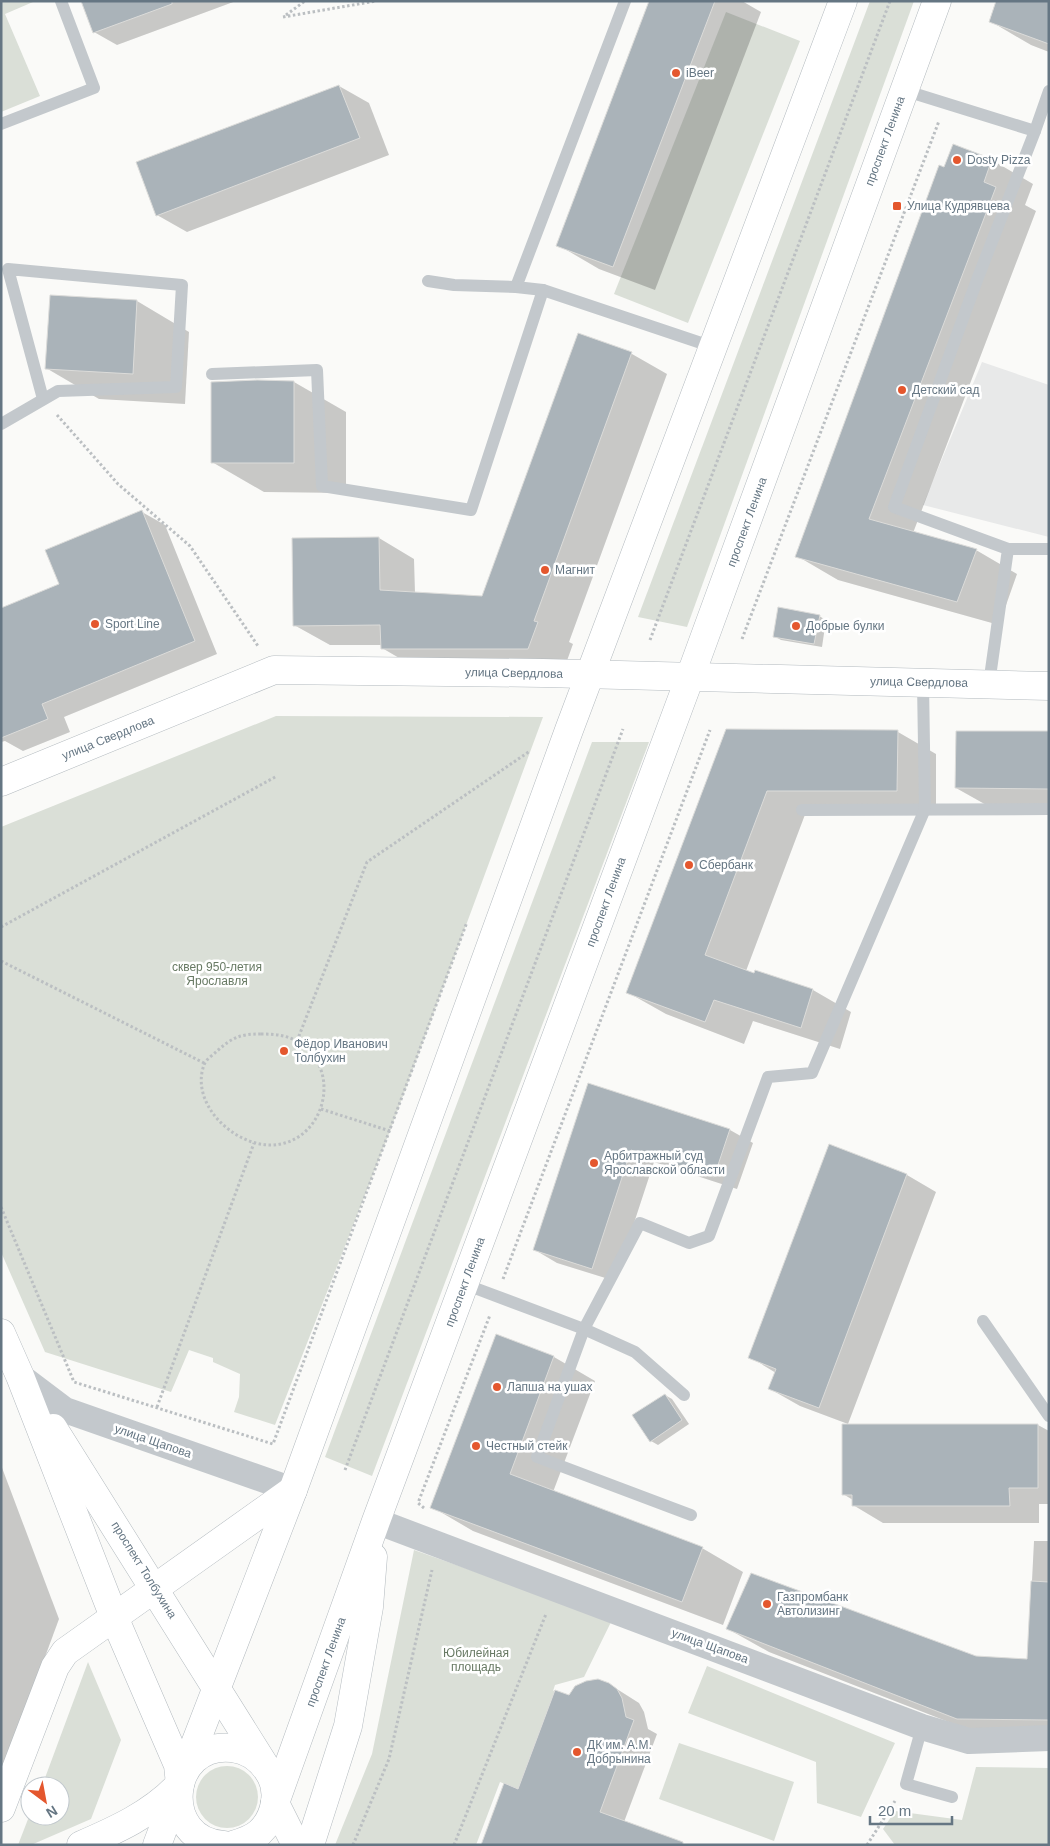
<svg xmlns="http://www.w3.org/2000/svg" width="1050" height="1846" font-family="Helvetica,sans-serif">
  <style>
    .built { fill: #e8e9e9 }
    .green { fill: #dadfd7 }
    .shadow { fill: #0003 }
    .building { fill: #aab3b9; stroke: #dcdcda }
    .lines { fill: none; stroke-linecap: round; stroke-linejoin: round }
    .secondary-casing { stroke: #b3babf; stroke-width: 29 }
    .path { stroke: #bbbfc2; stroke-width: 3; stroke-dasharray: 2.5 2.5; stroke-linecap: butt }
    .lane { stroke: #c3c8cc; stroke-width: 12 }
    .street { stroke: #c3c8cc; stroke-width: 26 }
    .secondary { stroke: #fff; stroke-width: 28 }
    .poi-dot { fill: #e4572e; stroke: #fff; stroke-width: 2 }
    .labels { text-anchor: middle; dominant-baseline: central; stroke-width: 5; stroke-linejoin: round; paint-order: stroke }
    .poi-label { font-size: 12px; fill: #657683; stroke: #fff; text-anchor: start }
    .street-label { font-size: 12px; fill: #657683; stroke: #fff }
    .park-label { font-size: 12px; fill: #687a64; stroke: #fff }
  </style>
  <rect width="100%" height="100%" fill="#fafaf8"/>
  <path class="built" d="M 982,362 L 1049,385 L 1049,537 L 923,505 Z"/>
  <g class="green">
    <path d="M 1,1 L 33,2 L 5,14 L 40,96 L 1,112 Z"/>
    <path d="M 870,1 L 914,1 L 687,627 L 638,617 Z"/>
    <path d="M 726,12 L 800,41 L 688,323 L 614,294 Z"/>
    <path d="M 276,716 L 543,717 L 390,1131 L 275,1425 L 234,1412 L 239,1397 L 240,1374 L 213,1362 L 213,1358 L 189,1350 L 171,1392 L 45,1352 L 1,1252 L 1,827 Z"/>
    <path d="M 592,742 L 649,742 L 372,1476 L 325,1457 Z"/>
    <path d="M 414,1550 L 612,1620 L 584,1677 L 555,1685 L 553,1691 L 555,1690 L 518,1789 L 500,1782 L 476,1845 L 335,1845 L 372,1754 Z"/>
    <path d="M 88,1662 L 121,1740 L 91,1819 L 31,1845 L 18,1845 L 30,1814 L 30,1816 L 60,1816 L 60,1786 L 42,1786 Z"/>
    <path d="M 707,1666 L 895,1743 L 861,1817 L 817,1803 L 816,1762 L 688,1713 Z"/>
    <path d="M 679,1743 L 794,1782 L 774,1841 L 659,1799 Z"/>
    <circle cx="227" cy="1797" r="31"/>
    <path d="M 976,1767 L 1049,1768 L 1049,1845 L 895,1845 L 883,1829 L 895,1811 L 962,1820 Z"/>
  </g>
  <g class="shadow">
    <path d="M 82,1 L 236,1 L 117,45 L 94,32 Z"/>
    <path d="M 651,1 L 742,1 L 761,12 L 655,290 L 599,269 L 558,245 Z"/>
    <path d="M 1049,1 L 1049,52 L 1031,45 L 990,21 Z"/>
    <path d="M 339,86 L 369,103 L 389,155 L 187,232 L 157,215 Z"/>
    <path d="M 954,146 L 992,160 L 1033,184 L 1025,205 L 1036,211 L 913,533 L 976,550 L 1017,574 L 999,625 L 838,580 L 797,556 Z"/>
    <path d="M 137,301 L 189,332 L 185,404 L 99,399 L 46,368 Z"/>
    <path d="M 579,334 L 632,354 L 667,374 L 569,642 L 573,644 L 564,669 L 418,669 L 382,648 L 382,645 L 330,645 L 294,625 L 379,538 L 414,559 L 415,593 L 482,597 Z"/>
    <path d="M 294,382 L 346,412 L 346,493 L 264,492 L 212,462 Z"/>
    <path d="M 142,512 L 165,525 L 217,654 L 64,717 L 70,732 L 23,751 L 5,741 L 1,742 L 1,609 L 60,585 Z"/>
    <path d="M 819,616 L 826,620 L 822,647 L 781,640 L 774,636 Z"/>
    <path d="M 726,731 L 898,732 L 936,754 L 936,813 L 806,812 L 746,971 L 813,990 L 851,1012 L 840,1049 L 753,1021 L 744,1044 L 666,1014 L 627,992 Z"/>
    <path d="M 1049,733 L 1049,812 L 997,811 L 956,788 Z"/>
    <path d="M 589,1084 L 730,1130 L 753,1143 L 737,1189 L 654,1162 L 615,1281 L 557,1263 L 535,1250 Z"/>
    <path d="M 830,1146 L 907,1175 L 936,1192 L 848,1424 L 800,1406 L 770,1389 L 776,1373 L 750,1357 Z"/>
    <path d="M 497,1336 L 554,1357 L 595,1381 L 553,1492 L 702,1548 L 743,1572 L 723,1625 L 473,1531 L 432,1507 Z"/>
    <path d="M 665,1395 L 672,1399 L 689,1424 L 658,1445 L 651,1441 Z"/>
    <path d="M 843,1425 L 1038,1425 L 1049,1431 L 1049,1504 L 1039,1504 L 1039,1523 L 883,1523 L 853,1505 L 853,1500 L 843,1494 Z"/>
    <path d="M 1,1465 L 59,1619 L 1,1776 Z"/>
    <path d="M 1034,1541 L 1049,1541 L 1049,1742 L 1000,1742 L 769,1652 L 728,1629 L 976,1657 L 1028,1660 Z"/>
    <path d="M 609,1684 L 639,1703 L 644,1712 L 648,1729 L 657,1734 L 624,1822 L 686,1845 L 482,1845 L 519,1790 L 570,1697 Z"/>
  </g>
  <g class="building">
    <path d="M 81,1 L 172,1 L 172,4 L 93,33 Z"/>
    <path d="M 649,1 L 715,1 L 613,267 L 556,246 Z"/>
    <path d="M 996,1 L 1049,1 L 1049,44 L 989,22 Z"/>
    <path d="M 339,85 L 360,138 L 156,216 L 136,162 Z"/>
    <path d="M 953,144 L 992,159 L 984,182 L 996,187 L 869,519 L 977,549 L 957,602 L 795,557 L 939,165 L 944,167 Z"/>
    <path d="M 50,295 L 137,300 L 133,374 L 45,369 Z"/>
    <path d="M 578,333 L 632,352 L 534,621 L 538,622 L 528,649 L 381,649 L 380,625 L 293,626 L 292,538 L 379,537 L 380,590 L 482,596 Z"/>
    <path d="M 257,380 L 294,381 L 294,463 L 211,463 L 211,382 Z"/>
    <path d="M 142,510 L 195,641 L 42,704 L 48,719 L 1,738 L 1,608 L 59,584 L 45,550 Z"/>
    <path d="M 778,607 L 820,615 L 814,644 L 773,637 Z"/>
    <path d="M 726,729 L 898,730 L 897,791 L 767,791 L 705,955 L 754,973 L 755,970 L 813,989 L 801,1028 L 714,1000 L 705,1022 L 626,993 Z"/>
    <path d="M 956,731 L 1049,731 L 1049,789 L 955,788 Z"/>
    <path d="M 588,1083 L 730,1129 L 714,1177 L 631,1150 L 592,1269 L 533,1250 Z"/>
    <path d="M 829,1144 L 907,1174 L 819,1408 L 768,1389 L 776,1369 L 748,1358 Z"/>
    <path d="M 496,1334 L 554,1356 L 510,1474 L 703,1547 L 682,1602 L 430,1508 Z"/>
    <path d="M 665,1394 L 682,1420 L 650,1442 L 632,1415 Z"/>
    <path d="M 842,1424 L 1038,1424 L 1038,1488 L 1009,1488 L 1010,1506 L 852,1506 L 852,1495 L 842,1495 Z"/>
    <path d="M 751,1573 L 976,1656 L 1027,1659 L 1031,1581 L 1049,1582 L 1049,1720 L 957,1719 L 726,1629 Z"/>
    <path d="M 598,1679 L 609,1683 L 617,1689 L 622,1698 L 626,1717 L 634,1720 L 600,1812 L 683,1842 L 683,1845 L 481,1845 L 504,1783 L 518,1789 L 555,1690 L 569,1695 L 575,1686 L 586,1681 Z"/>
  </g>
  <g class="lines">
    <g class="secondary-casing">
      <g id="secondary">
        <path d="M 1,782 L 274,670 L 543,673 L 1049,686"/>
        <path d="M 1,1333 L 20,1376 L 114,1617 L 178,1765 L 180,1784 L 157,1845"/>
        <path d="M 53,1428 L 265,1766"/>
        <path d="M 185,1770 L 293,1490 L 569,730 L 843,1"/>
        <path d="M 275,1803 L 376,1521 L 690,677 L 937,1"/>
        <path d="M 275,1803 L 296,1845"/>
        <path d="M 1,1808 L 55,1667 L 65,1652 L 293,1490"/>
        <path d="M 81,1845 C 116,1830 151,1814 177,1787"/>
        <path d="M 224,1845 C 158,1841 167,1741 232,1748 C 249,1750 263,1761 271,1776 C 280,1793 275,1818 260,1832 C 253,1839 243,1842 233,1845"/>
        <path d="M 310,1845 L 348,1726 L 369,1607 L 373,1557"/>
      </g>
    </g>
    <g class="path">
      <path d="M 286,15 L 305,1"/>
      <path d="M 283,17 L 376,1"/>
      <path d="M 57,415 L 118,484 L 190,546 L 258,646"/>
      <path d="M 742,639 L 939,121"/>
      <path d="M 650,640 L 890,1"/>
      <path d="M 1,927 L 277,776"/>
      <path d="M 1,961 L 204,1063"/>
      <path d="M 261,1034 C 274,1034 287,1035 298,1042 C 345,1070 324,1146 269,1145 C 232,1144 190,1103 204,1065 C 206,1059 213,1055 217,1051 C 233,1037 240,1034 261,1034 Z"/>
      <path d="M 297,1041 L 367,862 L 530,751"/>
      <path d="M 321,1109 L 390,1131"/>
      <path d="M 1,1207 L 74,1382 L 273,1444 L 467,922"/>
      <path d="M 503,1279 L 710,730"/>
      <path d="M 157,1407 L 254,1143"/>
      <path d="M 345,1470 L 623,729"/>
      <path d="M 424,1508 L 418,1503 L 490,1315"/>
      <path d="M 353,1845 L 389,1759 L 432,1570"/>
      <path d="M 454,1845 L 546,1614"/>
      <path d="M 867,1845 L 895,1801"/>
    </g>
    <g class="lane">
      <path d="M 625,1 L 516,287 L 543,290 L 713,347"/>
      <path d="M 903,90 L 1035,131 L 977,280 L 894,507 L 1008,549 L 989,684"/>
      <path d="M 1,124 L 94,88 L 61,1"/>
      <path d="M 1035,131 L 1049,91"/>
      <path d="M 428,281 L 454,285 L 516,287"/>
      <path d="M 212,374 L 317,370 L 322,486 L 471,510 L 543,290"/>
      <path d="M 1,424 L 58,391 L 176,387 L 182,285 L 8,269 L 43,399"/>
      <path d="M 1008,549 L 1049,549"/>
      <path d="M 802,810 L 1049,809"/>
      <path d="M 464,1284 L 584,1329 L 537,1457 L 691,1515"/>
      <path d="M 983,1321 L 1049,1416"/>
      <path d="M 684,1395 L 635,1352 L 584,1329 L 640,1223 L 689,1243 L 709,1236 L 768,1077 L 812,1073 L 925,809 L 923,683"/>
      <path d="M 922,1727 L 906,1784 L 952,1797"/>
    </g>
    <g class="street">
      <path d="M 20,1376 L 65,1410 L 293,1490"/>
      <path d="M 376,1521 L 922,1727 L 969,1741 L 1049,1738"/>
    </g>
    <use href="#secondary" class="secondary"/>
  </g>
  <g class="poi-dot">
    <circle cx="676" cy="73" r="5"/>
    <circle cx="957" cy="160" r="5"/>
    <rect x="892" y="201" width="10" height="10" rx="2.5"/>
    <circle cx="902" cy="390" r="5"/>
    <circle cx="545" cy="570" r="5"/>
    <circle cx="95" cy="624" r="5"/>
    <circle cx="796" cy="626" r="5"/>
    <circle cx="689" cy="865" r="5"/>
    <circle cx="284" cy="1051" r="5"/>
    <circle cx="594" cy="1163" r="5"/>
    <circle cx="497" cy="1387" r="5"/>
    <circle cx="476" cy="1446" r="5"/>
    <circle cx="767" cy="1604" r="5"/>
    <circle cx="577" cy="1752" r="5"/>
  </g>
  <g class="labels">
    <g class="poi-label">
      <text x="686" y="73">iBeer</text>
      <text x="967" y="160">Dosty Pizza</text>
      <text x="907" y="206">Улица Кудрявцева</text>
      <text x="912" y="390">Детский сад</text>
      <text x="555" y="570">Магнит</text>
      <text x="105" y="624">Sport Line</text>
      <text x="806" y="626">Добрые булки</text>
      <text x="699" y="865">Сбербанк</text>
      <text x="294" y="1044">Фёдор Иванович<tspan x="294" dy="14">Толбухин</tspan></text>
      <text x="604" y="1156">Арбитражный суд<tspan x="604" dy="14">Ярославской области</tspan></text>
      <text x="507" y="1387">Лапша на ушах</text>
      <text x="486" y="1446">Честный стейк</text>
      <text x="777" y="1597">Газпромбанк<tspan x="777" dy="14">Автолизинг</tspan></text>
      <text x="587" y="1745">ДК им. А.М.<tspan x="587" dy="14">Добрынина</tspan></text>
    </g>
    <g class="street-label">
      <text transform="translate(885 141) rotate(-70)">проспект Ленина</text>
      <text transform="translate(747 522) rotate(-70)">проспект Ленина</text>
      <text transform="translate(514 673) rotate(1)">улица Свердлова</text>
      <text transform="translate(919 682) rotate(1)">улица Свердлова</text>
      <text transform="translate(108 738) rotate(-22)">улица Свердлова</text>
      <text transform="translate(606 902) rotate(-70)">проспект Ленина</text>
      <text transform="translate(465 1282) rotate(-70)">проспект Ленина</text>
      <text transform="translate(153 1441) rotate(19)">улица Щапова</text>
      <text transform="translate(144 1570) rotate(58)">проспект Толбухина</text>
      <text transform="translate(710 1646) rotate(20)">улица Щапова</text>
      <text transform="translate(326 1662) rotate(-70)">проспект Ленина</text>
    </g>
    <g class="park-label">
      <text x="217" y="967">сквер 950-летия<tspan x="217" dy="14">Ярославля</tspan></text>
      <text x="476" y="1653">Юбилейная<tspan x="476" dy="14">площадь</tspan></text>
    </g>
  </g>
  <rect width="1050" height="1846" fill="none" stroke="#657683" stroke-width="5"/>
  <g transform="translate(45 1801) rotate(148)"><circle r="24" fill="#ffffff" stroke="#c1c8cd"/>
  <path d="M0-4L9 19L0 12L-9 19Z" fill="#e4572e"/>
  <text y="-8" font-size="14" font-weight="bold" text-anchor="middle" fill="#657683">N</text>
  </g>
  <path d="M870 1816v8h82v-8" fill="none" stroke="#657683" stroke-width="2.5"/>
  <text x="878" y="1816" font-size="15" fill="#657683" stroke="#ffffff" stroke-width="4" paint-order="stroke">20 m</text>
</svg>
